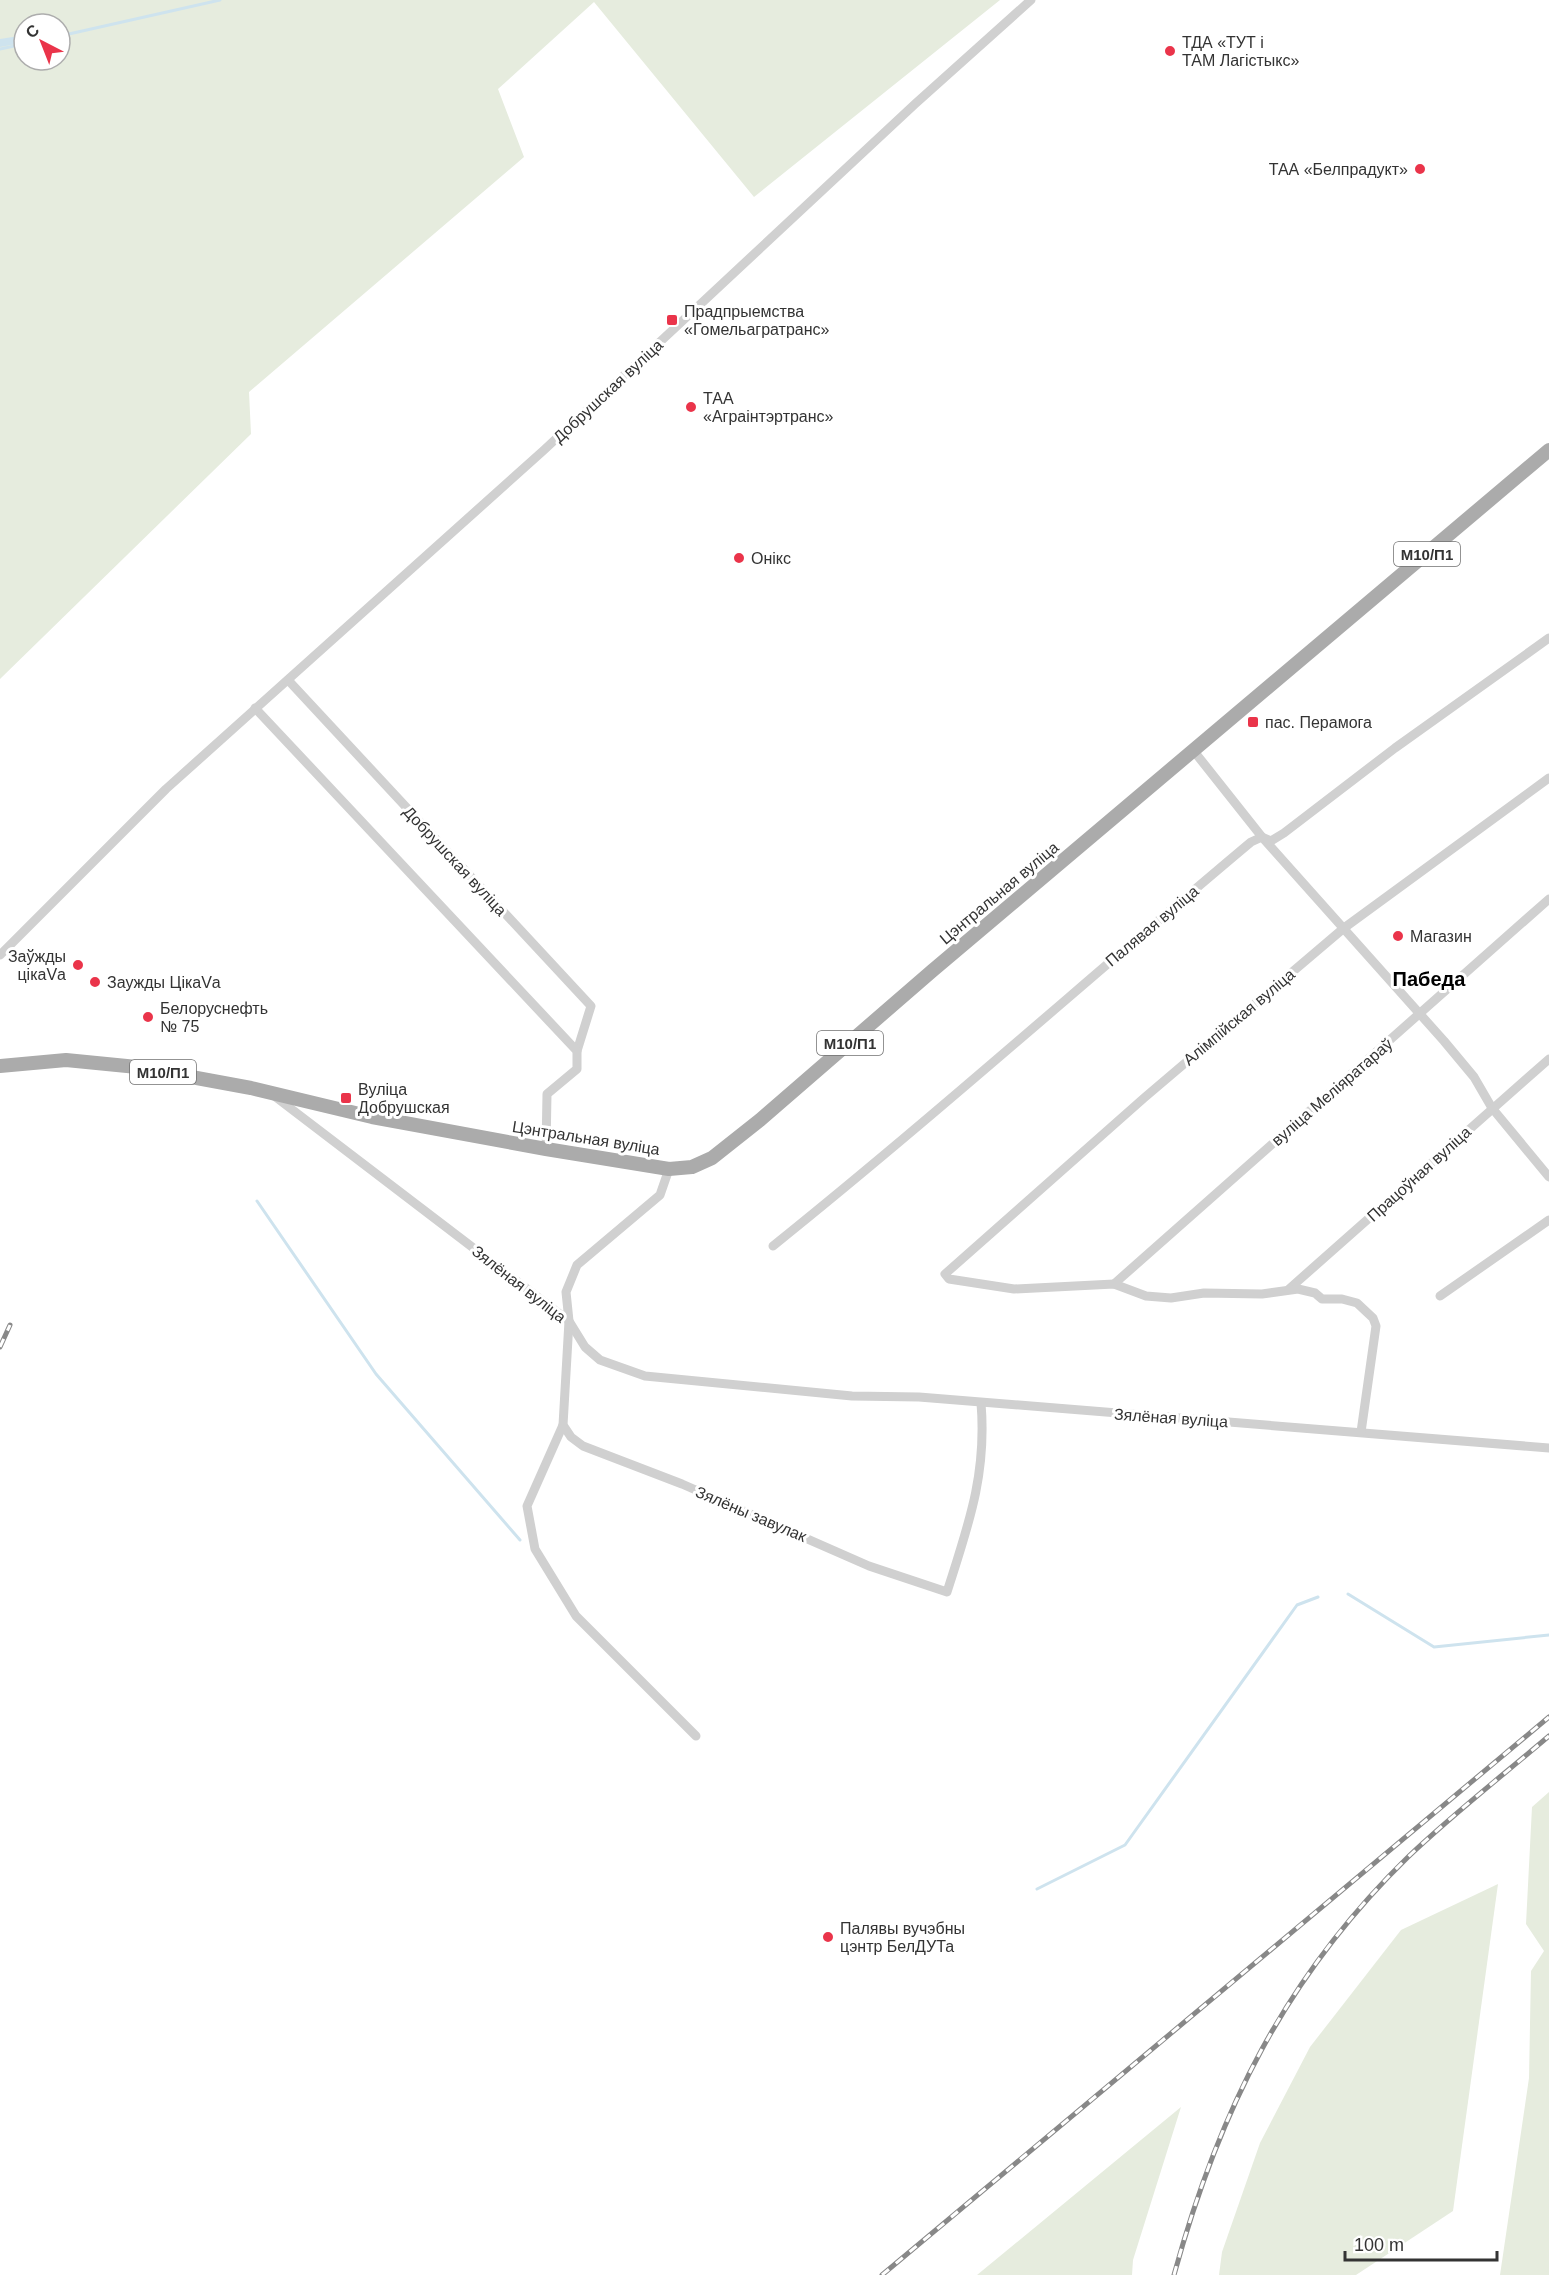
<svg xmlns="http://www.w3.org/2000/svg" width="1549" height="2275" font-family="Helvetica,sans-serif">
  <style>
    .green { fill: #e6ecde; fill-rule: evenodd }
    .water { fill: #cee3ee }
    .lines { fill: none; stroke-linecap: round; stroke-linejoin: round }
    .stream { stroke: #cee3ee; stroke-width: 3 }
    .minor { stroke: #d0d0d0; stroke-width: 9 }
    .primary { stroke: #ababab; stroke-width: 14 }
    .rail-casing { stroke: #888; stroke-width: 5 }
    .rail { stroke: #fff; stroke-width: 3; stroke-dasharray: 9; stroke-linecap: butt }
    .poi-dot { fill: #ea344a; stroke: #fff; stroke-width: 2 }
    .labels { text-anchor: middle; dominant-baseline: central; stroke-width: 6; stroke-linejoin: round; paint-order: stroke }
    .shield { fill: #fff; stroke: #707070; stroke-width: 1.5 }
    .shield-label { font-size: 15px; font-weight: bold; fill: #333 }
    .poi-label { font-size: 16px; fill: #333; stroke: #fff; text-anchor: start }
    .street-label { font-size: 16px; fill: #333; stroke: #fff }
    .quarter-label { font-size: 20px; font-weight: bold; fill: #000; stroke: #fff }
  </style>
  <rect width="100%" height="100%" fill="#fff"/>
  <g class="green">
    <path d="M 0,0 L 1000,0 L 754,197 L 594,2 L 498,89 L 524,157 L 249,392 L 251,434 L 0,679 ZM 24,24 L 60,24 L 60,60 L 24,60 Z"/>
    <path d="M 1549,1792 L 1549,2275 L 1500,2275 L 1529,2078 L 1531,1971 L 1544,1951 L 1526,1924 L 1532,1807 Z"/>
    <path d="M 1498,1884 L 1453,2211 L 1356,2275 L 1219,2275 L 1222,2252 L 1260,2143 L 1310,2047 L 1401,1930 Z"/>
    <path d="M 1181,2107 L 1133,2260 L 1132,2275 L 977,2275 Z"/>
  </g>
  <path class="water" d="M 19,36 L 23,39 L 22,43 L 0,47 L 0,39 Z"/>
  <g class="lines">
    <g class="stream">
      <path d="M 60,36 L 220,0"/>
      <path d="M 0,49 L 24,44"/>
      <path d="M 257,1201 L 376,1374 L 520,1540"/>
      <path d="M 1348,1594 L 1434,1647 L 1549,1635"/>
      <path d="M 1037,1889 L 1125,1845 L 1297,1605 L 1318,1597"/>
    </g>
    <g class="minor">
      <path d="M 288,680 L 591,1006 L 577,1051"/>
      <path d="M 255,708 L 577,1051 L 577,1069 L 547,1094 L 546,1149"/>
      <path d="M 1193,750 L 1262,837 L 1444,1041 L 1474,1077 L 1492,1108 L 1549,1177"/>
      <path d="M 0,955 L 166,789 L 544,450 L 915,104 L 1031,0"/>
      <path d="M 273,1095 L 569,1321 L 585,1347 L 600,1360 L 645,1376 L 852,1396 L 919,1397 L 1549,1448"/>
      <path d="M 669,1169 L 660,1195 L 577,1265 L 566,1292 L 569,1321 L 563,1425 L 571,1437 L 583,1446 L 682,1484 L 869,1566 L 947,1592 C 968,1526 987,1475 981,1403"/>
      <path d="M 773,1246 C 936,1115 1091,976 1251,842 L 1262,837 L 1271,841 L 1284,833 L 1395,748 L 1549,638"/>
      <path d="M 1114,1284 L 1549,899"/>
      <path d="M 1289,1289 L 1549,1059"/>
      <path d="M 1440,1296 L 1549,1220"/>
      <path d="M 563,1425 L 527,1506 L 535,1549 L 576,1616 L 696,1736"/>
      <path d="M 1361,1432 L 1376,1326 L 1373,1318 L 1357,1303 L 1342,1299 L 1322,1299 L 1315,1293 L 1298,1289 L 1262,1294 L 1204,1293 L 1171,1298 L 1146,1296 L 1114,1284 L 1014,1289 L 949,1279 L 945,1274 L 1144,1098 L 1344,928 L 1549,778"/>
    </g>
    <path class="primary" d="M 0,1066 L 66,1060 L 137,1067 L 251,1088 L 372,1117 L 546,1149 L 669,1169 L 692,1167 L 712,1158 L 760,1120 L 932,971 L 1549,450"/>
    <g class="rail-casing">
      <g id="rail">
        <path d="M 0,1347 L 10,1325"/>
        <path d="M 882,2275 L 1549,1717"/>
        <path d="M 1174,2275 C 1219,2111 1285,1977 1408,1857 C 1453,1814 1502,1776 1549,1736"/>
      </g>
    </g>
    <use href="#rail" class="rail"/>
  </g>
  <g class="poi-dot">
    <circle cx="1170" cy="51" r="6"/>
    <circle cx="1420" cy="169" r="6"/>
    <rect x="666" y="314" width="12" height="12" rx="3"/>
    <circle cx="691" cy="407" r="6"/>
    <circle cx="739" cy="558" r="6"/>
    <rect x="1247" y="716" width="12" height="12" rx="3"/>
    <circle cx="1398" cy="936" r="6"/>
    <circle cx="78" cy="965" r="6"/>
    <circle cx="95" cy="982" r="6"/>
    <circle cx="148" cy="1017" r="6"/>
    <rect x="340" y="1092" width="12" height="12" rx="3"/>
    <circle cx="828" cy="1937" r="6"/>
  </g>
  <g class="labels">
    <g class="shield">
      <rect x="1394" y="542" width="66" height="24" rx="4.5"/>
      <rect x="817" y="1031" width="66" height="24" rx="4.5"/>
      <rect x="130" y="1060" width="66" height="24" rx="4.5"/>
    </g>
    <g class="shield-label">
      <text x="1427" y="554">М10/П1</text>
      <text x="850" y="1043">М10/П1</text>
      <text x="163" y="1072">М10/П1</text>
    </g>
    <g class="poi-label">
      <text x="1182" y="42">ТДА «ТУТ і<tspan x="1182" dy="18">ТАМ Лагістыкс»</tspan></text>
      <text x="1408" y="169" text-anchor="end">ТАА «Белпрадукт»</text>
      <text x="684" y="311">Прадпрыемства<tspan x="684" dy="18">«Гомельагратранс»</tspan></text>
      <text x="703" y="398">ТАА<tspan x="703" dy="18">«Аграінтэртранс»</tspan></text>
      <text x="751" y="558">Онікс</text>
      <text x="1265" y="722">пас. Перамога</text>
      <text x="1410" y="936">Магазин</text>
      <text x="66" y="956" text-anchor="end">Заўжды<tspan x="66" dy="18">цікаVа</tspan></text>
      <text x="107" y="982">Заужды ЦікаVа</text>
      <text x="160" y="1008">Белоруснефть<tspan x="160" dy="18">№ 75</tspan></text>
      <text x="358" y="1089">Вуліца<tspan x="358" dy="18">Добрушская</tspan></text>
      <text x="840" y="1928">Палявы вучэбны<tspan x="840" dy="18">цэнтр БелДУТа</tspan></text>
    </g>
    <g class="street-label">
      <text transform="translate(608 391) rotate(-43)">Добрушская вуліца</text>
      <text transform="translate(455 861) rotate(47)">Добрушская вуліца</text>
      <text transform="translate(999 893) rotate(-40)">Цэнтральная вуліца</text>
      <text transform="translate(1152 926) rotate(-40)">Палявая вуліца</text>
      <text transform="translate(1239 1017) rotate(-40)">Алімпійская вуліца</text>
      <text transform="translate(1332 1092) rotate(-41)">вуліца Меліяратараў</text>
      <text transform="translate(586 1138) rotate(9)">Цэнтральная вуліца</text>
      <text transform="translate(1419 1174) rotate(-42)">Працоўная вуліца</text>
      <text transform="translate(519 1284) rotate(38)">Зялёная вуліца</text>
      <text transform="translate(1171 1418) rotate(4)">Зялёная вуліца</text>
      <text transform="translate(751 1514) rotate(23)">Зялёны завулак</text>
    </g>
    <g class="quarter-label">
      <text x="1429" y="979">Пабеда</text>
    </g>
  </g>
  <g transform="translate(42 42) rotate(318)"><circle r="28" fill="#ffffff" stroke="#adadad" stroke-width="1.5"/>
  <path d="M0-4.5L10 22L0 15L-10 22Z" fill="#ea344a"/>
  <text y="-9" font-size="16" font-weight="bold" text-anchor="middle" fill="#333333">С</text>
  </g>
  <path d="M1345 2251v9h152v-9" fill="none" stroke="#333333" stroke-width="3"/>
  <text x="1354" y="2251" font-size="18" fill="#333333" stroke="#ffffff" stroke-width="4.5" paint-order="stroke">100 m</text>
</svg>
